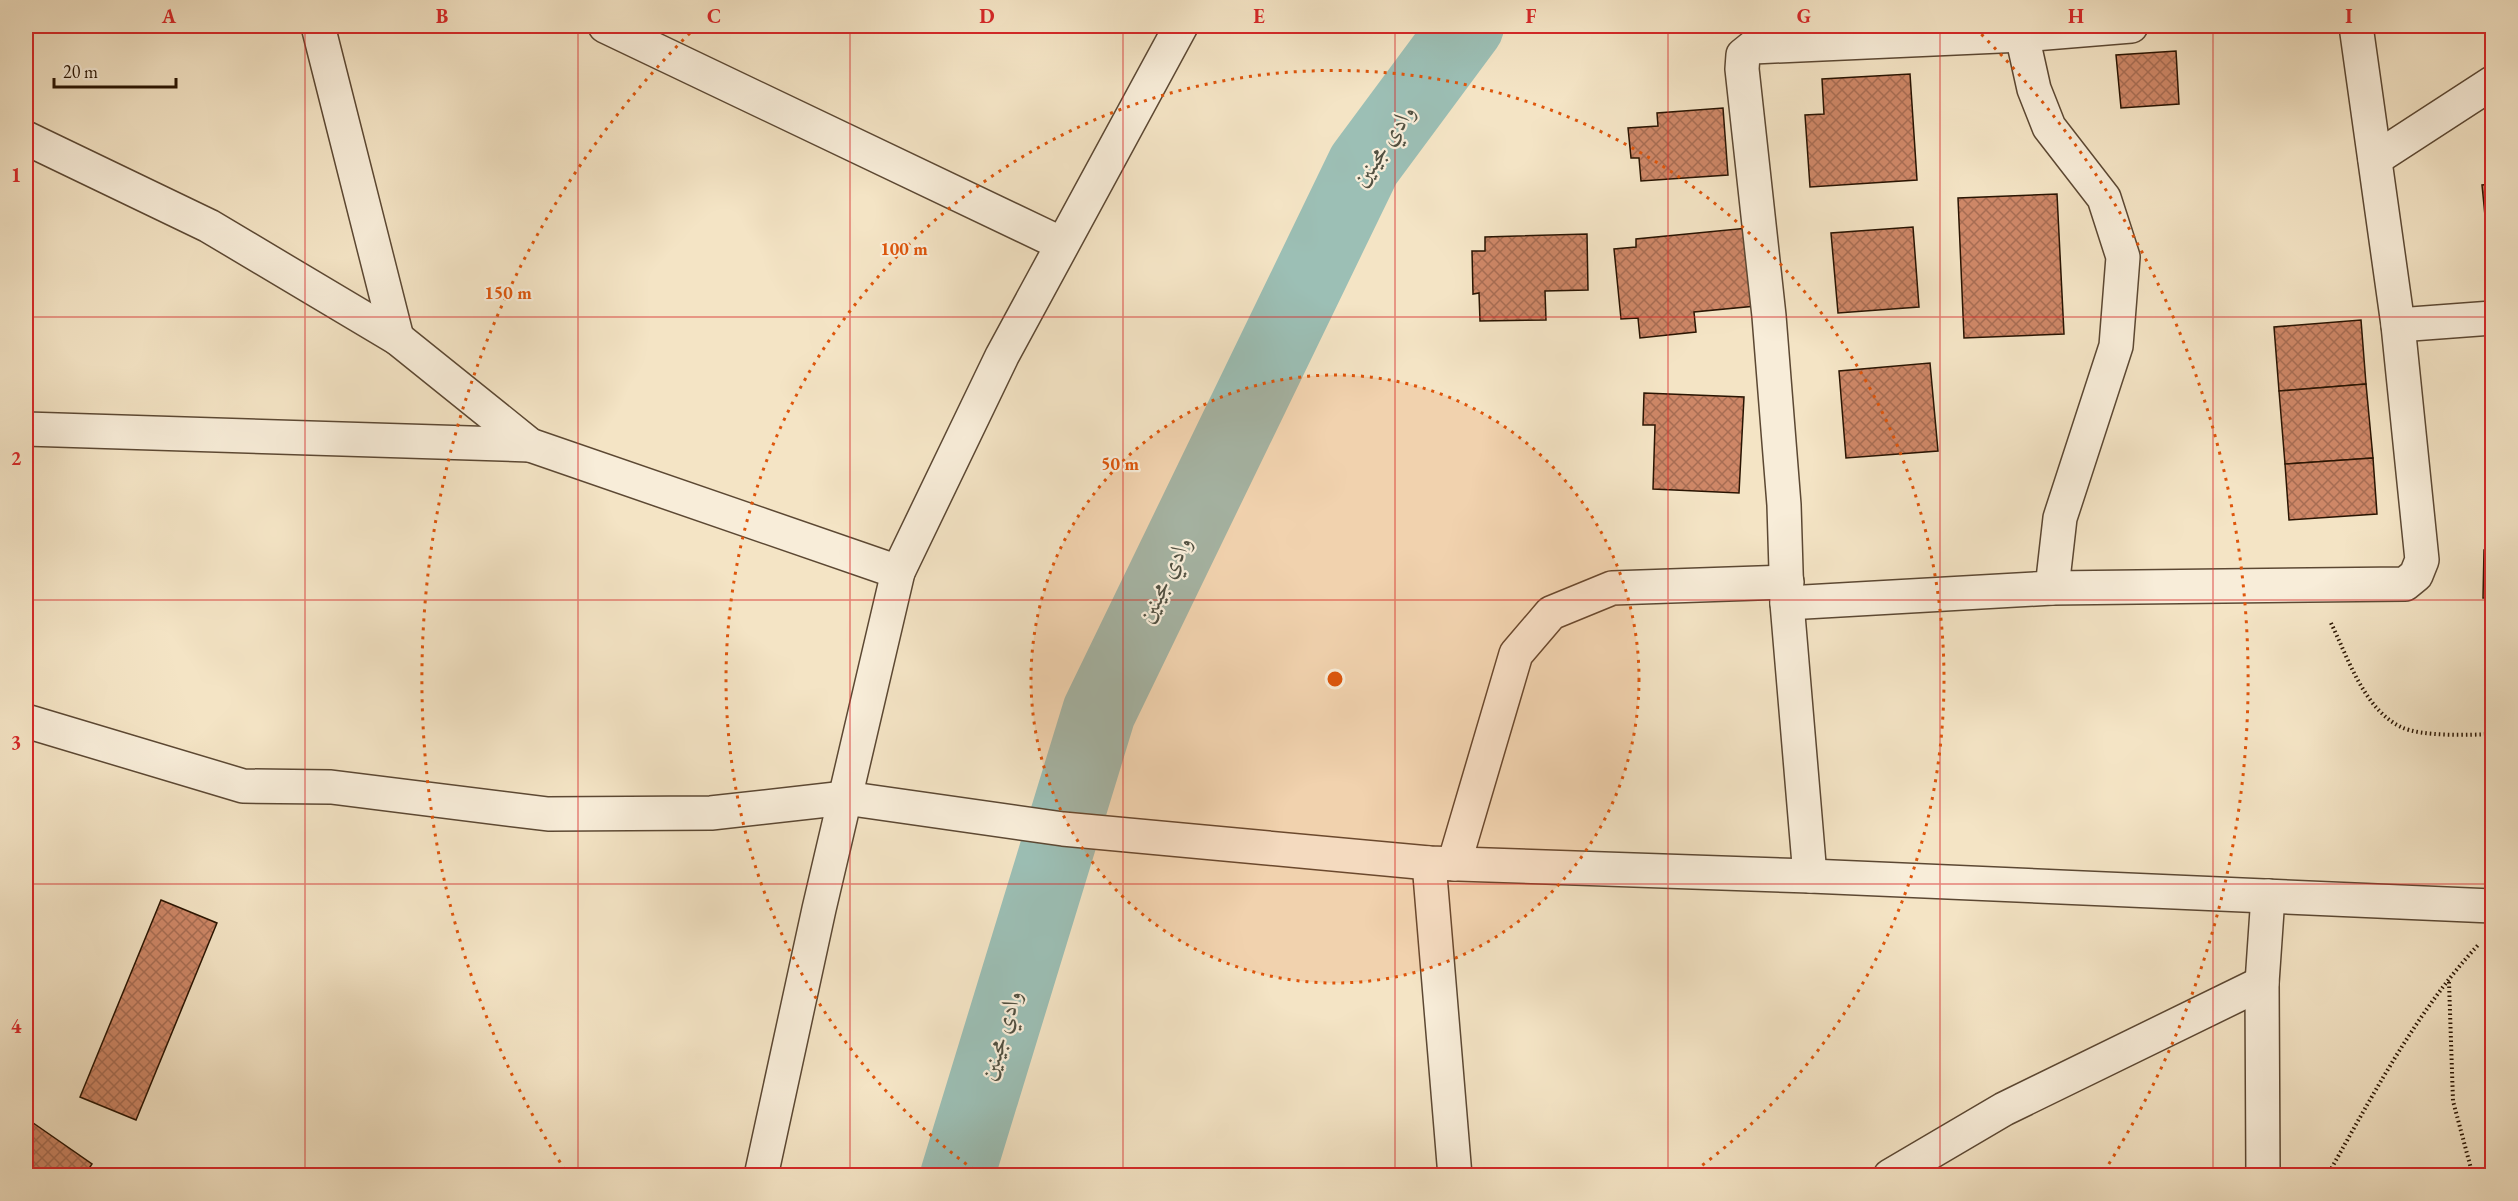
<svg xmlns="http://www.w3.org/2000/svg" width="2518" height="1201" font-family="'EB Garamond',Amiri,serif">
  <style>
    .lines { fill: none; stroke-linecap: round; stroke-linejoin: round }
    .river { stroke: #9cbfb5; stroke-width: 74 }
    .building { fill: url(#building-cross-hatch); stroke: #291402; stroke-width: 1.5 }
    .street-casing { stroke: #5c4833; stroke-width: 36 }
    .path { stroke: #291402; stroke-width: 4; stroke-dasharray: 1.5 3; stroke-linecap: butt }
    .street { stroke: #f8edd9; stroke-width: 33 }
    .grid { fill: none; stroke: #d62828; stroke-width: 1.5; stroke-opacity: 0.55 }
    .ring { fill: none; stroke: #de560c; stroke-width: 3; stroke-dasharray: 3 6 }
    .labels { text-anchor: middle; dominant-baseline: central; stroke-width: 4.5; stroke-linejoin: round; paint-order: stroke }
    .water-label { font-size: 24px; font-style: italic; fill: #515041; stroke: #f8edd9 }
    .centre { fill: #de560c; stroke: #f8edd9; stroke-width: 3 }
    .ring-label { font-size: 18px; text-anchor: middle; font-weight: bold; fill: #de560c; stroke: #f8edd9; stroke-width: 4.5; stroke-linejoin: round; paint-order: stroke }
    .neatline { fill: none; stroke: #d62828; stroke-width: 2 }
    .grid-label { font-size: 20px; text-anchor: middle; font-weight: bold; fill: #d62828 }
  </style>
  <defs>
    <pattern id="building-cross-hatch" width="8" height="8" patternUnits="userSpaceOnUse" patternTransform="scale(1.5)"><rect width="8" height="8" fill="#ce8767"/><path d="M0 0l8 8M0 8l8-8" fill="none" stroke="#a76d53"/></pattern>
  </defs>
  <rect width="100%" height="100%" fill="#f4e4c5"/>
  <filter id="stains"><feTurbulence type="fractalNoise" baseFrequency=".00333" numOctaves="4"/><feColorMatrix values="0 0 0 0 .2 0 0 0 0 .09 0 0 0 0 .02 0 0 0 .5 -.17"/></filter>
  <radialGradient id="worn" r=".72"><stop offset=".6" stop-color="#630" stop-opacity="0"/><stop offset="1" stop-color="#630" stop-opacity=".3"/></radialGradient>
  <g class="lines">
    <path class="river" d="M 957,1176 L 1099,712 L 1364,165 L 1467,26"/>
  </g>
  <g class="building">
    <path d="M 2176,51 L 2179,104 L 2121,108 L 2116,55 Z"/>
    <path d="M 1910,74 L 1917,180 L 1810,187 L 1805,115 L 1824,114 L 1822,79 Z"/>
    <path d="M 1723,108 L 1728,175 L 1641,181 L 1639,158 L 1631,158 L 1628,128 L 1658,126 L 1657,113 Z"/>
    <path d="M 2492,184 L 2492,236 L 2487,236 L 2482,185 Z"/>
    <path d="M 2057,194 L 2064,334 L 1964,338 L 1958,198 Z"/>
    <path d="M 1913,227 L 1919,307 L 1838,313 L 1831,233 Z"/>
    <path d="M 1748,228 L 1756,306 L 1694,312 L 1696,332 L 1640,338 L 1638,318 L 1621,319 L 1614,249 L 1636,247 L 1636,239 Z"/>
    <path d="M 1587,234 L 1588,290 L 1545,291 L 1546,320 L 1480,321 L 1479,293 L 1473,294 L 1472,251 L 1485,251 L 1485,237 Z"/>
    <path d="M 2361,320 L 2366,384 L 2279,391 L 2274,327 Z"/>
    <path d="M 1930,363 L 1938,451 L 1846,458 L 1839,371 Z"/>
    <path d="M 2366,384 L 2373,458 L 2285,464 L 2279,391 Z"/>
    <path d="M 1644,393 L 1744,397 L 1739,493 L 1653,489 L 1655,425 L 1643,425 Z"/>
    <path d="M 2373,458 L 2377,514 L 2289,520 L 2285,464 Z"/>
    <path d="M 2484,550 L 2492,551 L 2492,598 L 2483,598 Z"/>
    <path d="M 161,900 L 217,923 L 136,1120 L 80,1097 Z"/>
    <path d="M 26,1118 L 92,1164 L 84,1176 L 26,1176 Z"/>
  </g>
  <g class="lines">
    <g class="street-casing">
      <g id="street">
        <path d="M 318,26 L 397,338"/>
        <path d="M 605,26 L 1062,244"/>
        <path d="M 26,138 L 209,226 L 397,338 L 530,445 L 898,572"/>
        <path d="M 2375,159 L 2492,83"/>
        <path d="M 2398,325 L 2492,318"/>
        <path d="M 26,429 L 530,445"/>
        <path d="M 2052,588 L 2405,584 L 2416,575 L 2422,560 L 2398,325 L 2356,26"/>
        <path d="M 1787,603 L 2052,588 L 2060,518 L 2116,346 L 2123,257 L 2104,198 L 2049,127 L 2034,89 L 2022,35"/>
        <path d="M 26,721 L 243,786 L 331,787 L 548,814 L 711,813 L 845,798 L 1063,829 L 1429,863 L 1810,876 L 2492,906"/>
        <path d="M 1429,863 L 1455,1176"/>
        <path d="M 1454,864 L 1516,654 L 1551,613 L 1612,588 L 1787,582"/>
        <path d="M 1810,876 L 1787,603 L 1784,505 L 1769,316 L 1742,69 L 1743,55 L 1753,47 L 2022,35 L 2131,26"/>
        <path d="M 761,1176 L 819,909 L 898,572 L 1002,356 L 1181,26"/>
        <path d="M 1890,1176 L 2004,1109 L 2262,983"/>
        <path d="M 2263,1176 L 2262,983 L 2268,896"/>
      </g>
    </g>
    <g class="path">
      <path d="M 2331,623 C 2348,658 2364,709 2401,727 C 2422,737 2470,735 2492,734"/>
      <path d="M 2449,982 L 2453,1101 L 2473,1176"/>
      <path d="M 2327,1176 C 2373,1095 2416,1012 2479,944"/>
    </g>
    <use href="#street" class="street"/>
  </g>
  <path class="grid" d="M 305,26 L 305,1176M 578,26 L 578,1176M 850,26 L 850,1176M 1123,26 L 1123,1176M 1395,26 L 1395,1176M 1668,26 L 1668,1176M 1940,26 L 1940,1176M 2213,26 L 2213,1176M 26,317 L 2492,317M 26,600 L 2492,600M 26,884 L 2492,884"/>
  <circle cx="1335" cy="679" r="304" fill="#de560c" fill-opacity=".12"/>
  <g class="ring">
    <circle cx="1335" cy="679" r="304"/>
    <path d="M981 1175A609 609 0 1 1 1689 1175"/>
    <path d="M565 1170A913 913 0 0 1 695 28M1975 28A913 913 0 0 1 2105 1170"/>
  </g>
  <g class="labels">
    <g class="water-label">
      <text transform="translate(1383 145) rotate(-56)">وادي مجينين</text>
      <text transform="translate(1164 579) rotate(-64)">وادي مجينين</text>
      <text transform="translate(1000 1035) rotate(-73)">وادي مجينين</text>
    </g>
  </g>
  <circle cx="1335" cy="679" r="9" class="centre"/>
  <g class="ring-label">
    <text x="904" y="255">100 m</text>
    <text x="508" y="299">150 m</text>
    <text x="1120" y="470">50 m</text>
  </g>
  <rect width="2518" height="1201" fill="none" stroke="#f4e4c5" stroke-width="66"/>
  <path d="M54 78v9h122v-9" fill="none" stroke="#291402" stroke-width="3"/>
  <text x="63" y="78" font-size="18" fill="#291402" stroke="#f8edd9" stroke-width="4.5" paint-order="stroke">20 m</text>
  <rect x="33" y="33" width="2452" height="1135" class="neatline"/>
  <g class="grid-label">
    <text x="169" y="23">A</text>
    <text x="442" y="23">B</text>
    <text x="714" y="23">C</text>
    <text x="987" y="23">D</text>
    <text x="1259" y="23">E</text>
    <text x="1531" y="23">F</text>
    <text x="1804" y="23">G</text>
    <text x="2076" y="23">H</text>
    <text x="2349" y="23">I</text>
    <text x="16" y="182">1</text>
    <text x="16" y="465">2</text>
    <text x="16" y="749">3</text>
    <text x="16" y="1033">4</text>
  </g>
  <rect width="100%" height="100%" filter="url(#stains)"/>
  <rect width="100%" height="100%" fill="url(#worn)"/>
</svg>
